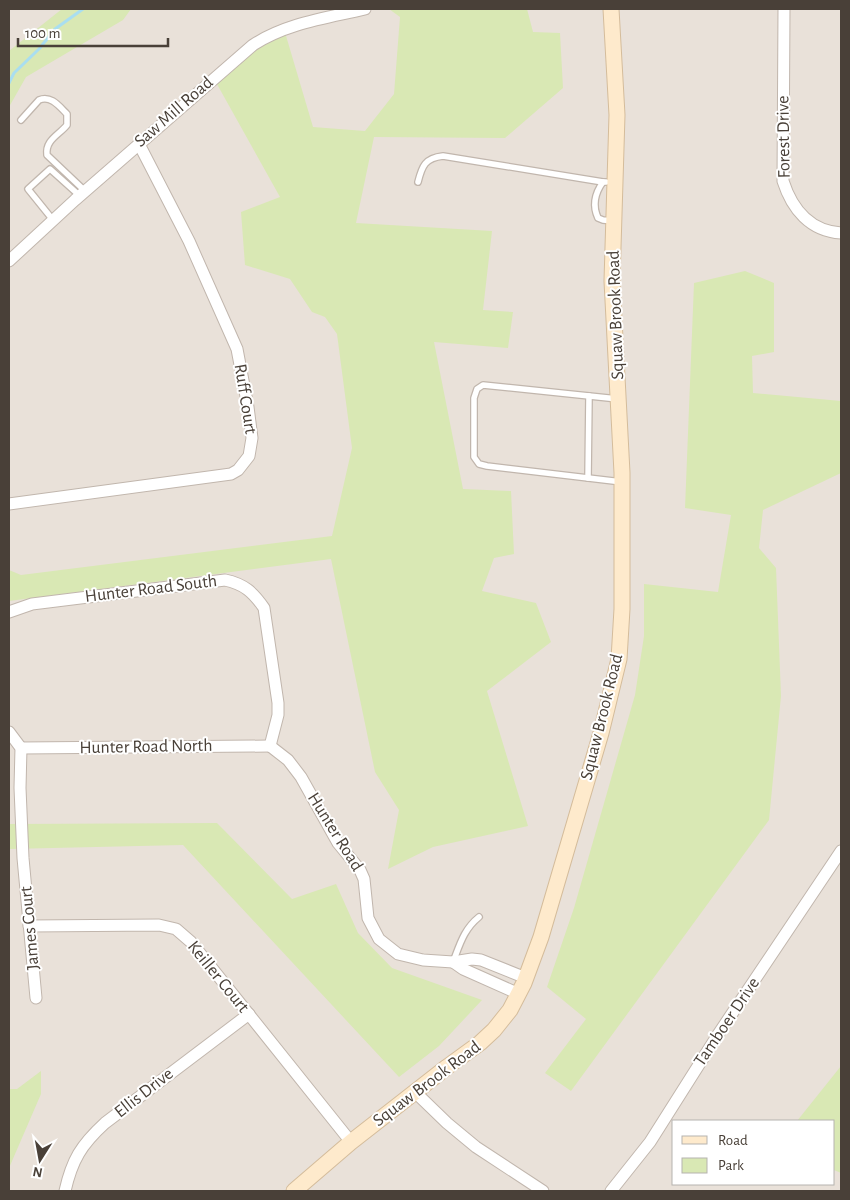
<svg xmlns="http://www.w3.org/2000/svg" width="850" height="1200" font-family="'Alegreya Sans',sans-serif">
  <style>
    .residential { fill: #e9e1d9; fill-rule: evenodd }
    .green { fill: #d9e8b4 }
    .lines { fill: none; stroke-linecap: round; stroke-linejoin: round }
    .stream { stroke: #a9def0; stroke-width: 3 }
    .lane-casing { stroke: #c1b6ad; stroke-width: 8 }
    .street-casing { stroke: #c1b6ad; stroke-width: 13 }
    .secondary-casing { stroke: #d4bc9b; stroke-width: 17 }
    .lane { stroke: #fff; stroke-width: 5.5 }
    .street { stroke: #fff; stroke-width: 11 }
    .secondary { stroke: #feeacc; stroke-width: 15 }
    .labels { text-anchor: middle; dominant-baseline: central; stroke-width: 4; stroke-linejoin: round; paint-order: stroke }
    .street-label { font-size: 18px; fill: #494038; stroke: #fff }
  </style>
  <rect width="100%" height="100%" fill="#f5f0eb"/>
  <path class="residential" d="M 9,9 L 841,9 L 841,1191 L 9,1191 ZM 674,1121 L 834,1121 L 834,1184 L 674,1184 Z"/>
  <g class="green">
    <path d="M 62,9 L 131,9 L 123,20 L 26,77 L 9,107 L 9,51 Z"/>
    <path d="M 389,9 L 527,9 L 533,32 L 560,33 L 563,88 L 505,138 L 374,137 L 356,223 L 492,231 L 483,310 L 513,312 L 508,348 L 434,342 L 463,489 L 511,491 L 514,554 L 494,558 L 482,591 L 536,603 L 551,642 L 487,691 L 528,826 L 433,847 L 388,869 L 399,810 L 375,772 L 331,559 L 9,601 L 9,570 L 21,575 L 332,536 L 352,448 L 337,334 L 325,317 L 312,312 L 290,279 L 245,265 L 241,212 L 280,197 L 213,77 L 284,29 L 313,127 L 365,131 L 394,94 L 400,17 Z"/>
    <path d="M 745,271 L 774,283 L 774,352 L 752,356 L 753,393 L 841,401 L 841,473 L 763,510 L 759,548 L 776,568 L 781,696 L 769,820 L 571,1091 L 545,1073 L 586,1019 L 547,987 L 574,908 L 635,695 L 644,636 L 644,584 L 718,592 L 731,515 L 685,508 L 694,283 Z"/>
    <path d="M 217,823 L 292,899 L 336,884 L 358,933 L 392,968 L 482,1000 L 439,1046 L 399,1077 L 183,845 L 9,849 L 9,824 Z"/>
    <path d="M 841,1066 L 841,1173 L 834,1170 L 834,1121 L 797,1121 Z"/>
    <path d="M 41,1071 L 41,1094 L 9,1168 L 9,1089 L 17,1089 Z"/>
  </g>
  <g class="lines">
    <path class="stream" d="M 9,83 L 14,73 L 39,49 L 55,29 L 83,9"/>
    <g class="lane-casing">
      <g id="lane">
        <path d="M 21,120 L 39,100 C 51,95 59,106 67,114 L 67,125 C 59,135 45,140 47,155 L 85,191"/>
        <path d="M 418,182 C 422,166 425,158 443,156 L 603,182"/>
        <path d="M 606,182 L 603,182 C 595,193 592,205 598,218 L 603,220 L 613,221"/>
        <path d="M 53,220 L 28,189 L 50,169 L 80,196"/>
        <path d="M 618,399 L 483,385 L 477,389 L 474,398 L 474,457 L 479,464 L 487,466 L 622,482"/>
        <path d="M 588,478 L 589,396"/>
        <path d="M 453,962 C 460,944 464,929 479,917"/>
      </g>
    </g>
    <g class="street-casing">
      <g id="street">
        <path d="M 784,9 L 783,181 C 792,209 810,231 841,233"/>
        <path d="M 9,261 L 75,200 L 253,45 C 287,23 327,18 365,9"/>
        <path d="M 9,504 L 231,474 L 238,470 L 249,456 L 252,438 L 248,407 L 237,349 L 189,241 L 139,144"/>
        <path d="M 9,612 L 32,604 L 225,580 C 244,584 253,592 264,608 L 278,703 L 278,715 L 270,746"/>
        <path d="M 9,732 L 21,748 L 20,788 L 23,858 L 36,998"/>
        <path d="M 270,746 L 288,760 L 301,777 L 338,843 L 360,870 L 364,879 L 368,918 L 379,939 L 398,954 L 423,960 L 453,962 L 472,959 L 481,960 L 526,978"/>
        <path d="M 21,748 L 270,746"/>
        <path d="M 29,926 L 159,925 L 176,929 L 191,942 L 351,1142"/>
        <path d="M 453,962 L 463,969 L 519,994"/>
        <path d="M 415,1092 L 447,1123 L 476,1147 L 543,1191"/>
        <path d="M 65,1191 C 72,1160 81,1145 105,1123 L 249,1014"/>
        <path d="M 611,1191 L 650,1142 L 719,1033 L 841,851"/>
      </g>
    </g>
    <g class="secondary-casing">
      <path id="secondary" d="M 294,1191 L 351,1142 L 447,1067 L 480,1043 L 494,1030 L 510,1010 L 524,983 L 541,937 L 601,733 L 619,659 L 622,609 L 622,473 L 612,281 L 617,115 L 611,9"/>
    </g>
    <use href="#lane" class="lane"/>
    <use href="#street" class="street"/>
    <use href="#secondary" class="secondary"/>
  </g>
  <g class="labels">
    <g class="street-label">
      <text transform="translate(174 112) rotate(-41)">Saw Mill Road</text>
      <text transform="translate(784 137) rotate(-91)">Forest Drive</text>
      <text transform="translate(616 315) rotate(-92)">Squaw Brook Road</text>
      <text transform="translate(245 399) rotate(81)">Ruff Court</text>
      <text transform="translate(151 589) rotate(-7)">Hunter Road South</text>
      <text transform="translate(602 717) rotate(-76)">Squaw Brook Road</text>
      <text transform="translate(146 747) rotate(-1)">Hunter Road North</text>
      <text transform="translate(335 832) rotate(58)">Hunter Road</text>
      <text transform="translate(30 928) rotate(-95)">James Court</text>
      <text transform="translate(218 977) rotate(51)">Keiller Court</text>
      <text transform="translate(727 1022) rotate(-56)">Tamboer Drive</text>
      <text transform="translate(427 1084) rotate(-37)">Squaw Brook Road</text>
      <text transform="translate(144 1093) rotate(-38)">Ellis Drive</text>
    </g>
  </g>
  <rect width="850" height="1200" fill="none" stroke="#494038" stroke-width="20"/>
  <rect x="672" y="1120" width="162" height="65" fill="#ffffff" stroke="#b6b3af"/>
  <rect x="682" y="1136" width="25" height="8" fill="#feeacc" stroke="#b6b3af"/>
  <text x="718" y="1145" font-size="15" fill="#494038">Road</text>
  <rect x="682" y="1158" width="25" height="15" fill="#d9e8b4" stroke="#b6b3af"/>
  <text x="718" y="1170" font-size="15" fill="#494038">Park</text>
  <g transform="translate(40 1160) rotate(191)" stroke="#ffffff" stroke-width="4" paint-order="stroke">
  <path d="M0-4L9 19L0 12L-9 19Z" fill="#494038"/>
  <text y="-8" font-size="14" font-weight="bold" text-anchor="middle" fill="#494038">N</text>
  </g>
  <path d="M18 38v8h150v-8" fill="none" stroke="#494038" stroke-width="2.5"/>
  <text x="25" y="38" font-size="15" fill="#494038" stroke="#ffffff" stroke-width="4" paint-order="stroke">100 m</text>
</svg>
